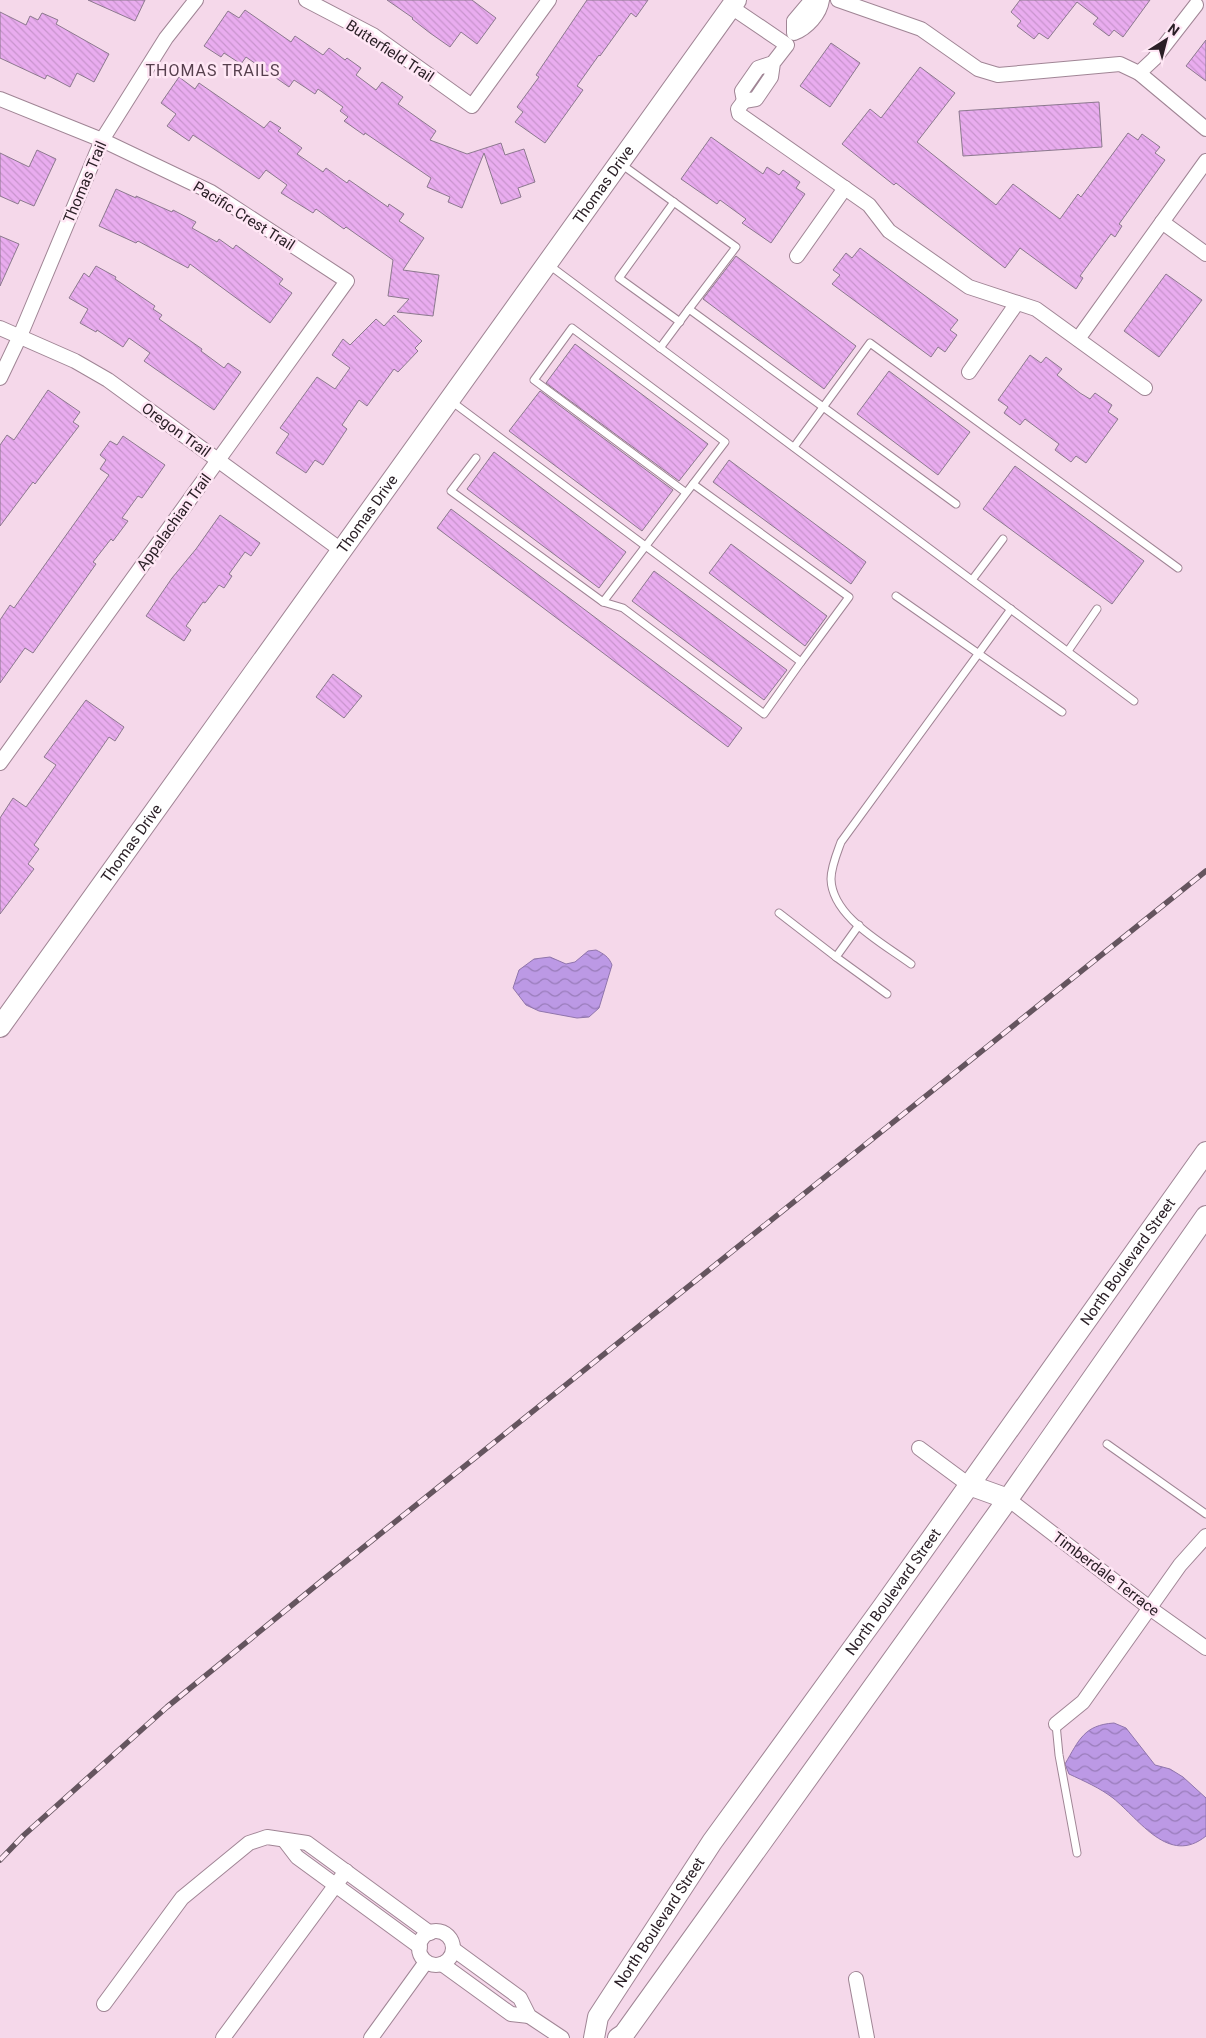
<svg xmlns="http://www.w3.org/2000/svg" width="1206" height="2038" font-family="Roboto,sans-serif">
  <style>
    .water { fill: url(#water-waves); stroke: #9075ac }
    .building { fill: url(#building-back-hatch); stroke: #8c798e }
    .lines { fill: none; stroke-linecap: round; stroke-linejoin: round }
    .lane-casing { stroke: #a08595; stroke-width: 9 }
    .street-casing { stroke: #a08595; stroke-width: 16 }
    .secondary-casing { stroke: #a08595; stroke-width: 22 }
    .lane { stroke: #fff; stroke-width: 7 }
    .street { stroke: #fff; stroke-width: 14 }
    .secondary { stroke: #fff; stroke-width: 20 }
    .rail-casing { stroke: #65555f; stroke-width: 5.5 }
    .rail { stroke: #ffe7f5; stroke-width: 4; stroke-dasharray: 11; stroke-linecap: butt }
    .labels { text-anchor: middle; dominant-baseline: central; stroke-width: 5; stroke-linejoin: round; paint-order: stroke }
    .street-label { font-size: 15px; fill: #2b2027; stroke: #ffe7f5 }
    .neighbourhood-label { font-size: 16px; letter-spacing: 1px; fill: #563f4d; stroke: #ffe7f5 }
  </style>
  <defs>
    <pattern id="water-waves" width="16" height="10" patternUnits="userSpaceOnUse" patternTransform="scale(1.25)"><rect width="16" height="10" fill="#bc99e5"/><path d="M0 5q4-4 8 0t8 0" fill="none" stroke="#997cba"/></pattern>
    <pattern id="building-back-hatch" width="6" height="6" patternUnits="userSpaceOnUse" patternTransform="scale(1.25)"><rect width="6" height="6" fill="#e9acef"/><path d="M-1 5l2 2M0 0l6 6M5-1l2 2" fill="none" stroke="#c894cd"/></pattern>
  </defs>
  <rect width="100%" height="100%" fill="#f5d8ea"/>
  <g class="water">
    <path d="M 596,950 C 604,954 609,957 612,965 L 599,1008 L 589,1017 L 577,1018 L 539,1011 L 526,1005 L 513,988 L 519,970 L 534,959 L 550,957 L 566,964 L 575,962 L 588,951 Z"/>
    <path d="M 1114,1723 L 1126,1728 L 1155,1765 L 1170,1769 L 1183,1777 L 1206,1798 L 1206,1836 C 1169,1866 1140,1820 1113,1798 C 1100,1788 1084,1781 1069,1774 L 1065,1764 C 1079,1740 1084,1725 1114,1723 Z"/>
  </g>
  <g class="building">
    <path d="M 88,0 L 145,0 L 135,21 Z"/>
    <path d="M 387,0 L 472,0 L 496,18 L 477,44 L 461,32 L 450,47 L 430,33 L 412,19 L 413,18 Z"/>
    <path d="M 587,0 L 648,0 L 636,17 L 631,13 L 600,56 L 599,55 L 577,86 L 583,90 L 545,143 L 515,122 L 523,112 L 517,107 L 539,77 L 536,75 Z"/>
    <path d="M 1020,0 L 1150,0 L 1123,37 L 1114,30 L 1109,36 L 1093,24 L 1098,18 L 1077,2 L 1048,39 L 1039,33 L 1034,39 L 1017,26 L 1021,21 L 1011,12 Z"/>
    <path d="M 245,10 L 291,42 L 295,36 L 323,55 L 329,48 L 345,60 L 347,58 L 361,68 L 356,75 L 376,90 L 382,82 L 403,97 L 398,104 L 436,131 L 430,140 L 467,154 L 501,143 L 505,155 L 524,149 L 535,182 L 518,188 L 521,197 L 501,204 L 484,153 L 462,208 L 448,202 L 450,197 L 427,187 L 431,178 L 365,133 L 364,135 L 344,121 L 348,117 L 340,111 L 343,107 L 318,89 L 315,94 L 294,80 L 289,87 L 246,57 L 241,64 L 224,53 L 221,57 L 204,46 L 228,11 L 239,18 Z"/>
    <path d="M 0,12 L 26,25 L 30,16 L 38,20 L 42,13 L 58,20 L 56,24 L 109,54 L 94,82 L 77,73 L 70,87 L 47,75 L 45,79 L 0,58 Z"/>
    <path d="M 1206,40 L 1206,81 L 1186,66 Z"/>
    <path d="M 831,43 L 860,63 L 830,107 L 800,86 Z"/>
    <path d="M 920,67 L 955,93 L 917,142 L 996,205 L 1013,184 L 1060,219 L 1078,194 L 1081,197 L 1128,133 L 1138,140 L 1142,134 L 1160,147 L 1155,153 L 1165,160 L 1119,224 L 1122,226 L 1115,237 L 1111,234 L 1080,276 L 1083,278 L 1076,289 L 1020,248 L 1005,268 L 896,183 L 894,185 L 842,144 L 870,109 L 881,118 Z"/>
    <path d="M 179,77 L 195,89 L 199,83 L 264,128 L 270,121 L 281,128 L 278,131 L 302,148 L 297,154 L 323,172 L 326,168 L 347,183 L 349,180 L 388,207 L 389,204 L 404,214 L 399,221 L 424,238 L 403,270 L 439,275 L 433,316 L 397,312 L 409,299 L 388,296 L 393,260 L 346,227 L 344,229 L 316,209 L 313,213 L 281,193 L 287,185 L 266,170 L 259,179 L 193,135 L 189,141 L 167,126 L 176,114 L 161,103 Z"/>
    <path d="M 1099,102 L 1102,147 L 963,156 L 959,111 Z"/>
    <path d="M 711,137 L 763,174 L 767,167 L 779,175 L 783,170 L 800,182 L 796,188 L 805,194 L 771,243 L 742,223 L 746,219 L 720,200 L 717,204 L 681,179 Z"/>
    <path d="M 37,150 L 56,159 L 34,206 L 20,200 L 18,204 L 0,196 L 0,153 L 29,167 Z"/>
    <path d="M 116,189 L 136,198 L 136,196 L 172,212 L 173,210 L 196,222 L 192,228 L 217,242 L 219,239 L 233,249 L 236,245 L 283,279 L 279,284 L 292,293 L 270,323 L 190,264 L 188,268 L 138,241 L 136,243 L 99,226 Z"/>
    <path d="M 0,236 L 19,244 L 0,286 Z"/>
    <path d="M 860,248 L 958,320 L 950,330 L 957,335 L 945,352 L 938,347 L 931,357 L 832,284 L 840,275 L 833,270 L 846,253 L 852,258 Z"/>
    <path d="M 736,256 L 856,346 L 824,389 L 703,299 Z"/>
    <path d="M 96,266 L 116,277 L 115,279 L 155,306 L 153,309 L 162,315 L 159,319 L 202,349 L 201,351 L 224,368 L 228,363 L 241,372 L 214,410 L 144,361 L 150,353 L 129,338 L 123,347 L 97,330 L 96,332 L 80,323 L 88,309 L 69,298 L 84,273 L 89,277 Z"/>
    <path d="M 1166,274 L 1202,300 L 1159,357 L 1124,331 Z"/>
    <path d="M 394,315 L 422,341 L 415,348 L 418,351 L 398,372 L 394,369 L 367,406 L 359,400 L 342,425 L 347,429 L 323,465 L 315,460 L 306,473 L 276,453 L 289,434 L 280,428 L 317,377 L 335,389 L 350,368 L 332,355 L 343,339 L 350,345 L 376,319 L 384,326 Z"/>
    <path d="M 575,344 L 708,444 L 679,481 L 546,383 Z"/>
    <path d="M 1030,355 L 1041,363 L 1046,357 L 1062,369 L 1057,375 L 1080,393 L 1090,399 L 1095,393 L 1112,405 L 1108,412 L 1118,419 L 1086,463 L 1076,456 L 1071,462 L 1055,450 L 1059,444 L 1025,419 L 1020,425 L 1004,413 L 1008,407 L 998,400 Z"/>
    <path d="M 889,371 L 970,432 L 938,475 L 857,414 Z"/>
    <path d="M 48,390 L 80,412 L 73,422 L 79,426 L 35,484 L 33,482 L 0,526 L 0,445 L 7,435 L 14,440 Z"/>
    <path d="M 540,391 L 673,490 L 642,531 L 509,431 Z"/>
    <path d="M 123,436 L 165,465 L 142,498 L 138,496 L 122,518 L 128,521 L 113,541 L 111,539 L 93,562 L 96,564 L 33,653 L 25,648 L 0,683 L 0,620 L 10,605 L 14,608 L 109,475 L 100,469 L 106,460 L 100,455 L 110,441 L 117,445 Z"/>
    <path d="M 494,452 L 626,552 L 599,588 L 467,489 Z"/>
    <path d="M 729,460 L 866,562 L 851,584 L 713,482 Z"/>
    <path d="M 1015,466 L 1144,561 L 1112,604 L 983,509 Z"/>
    <path d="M 451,509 L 742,728 L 728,747 L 437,528 Z"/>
    <path d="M 220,515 L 260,543 L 251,556 L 245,552 L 229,574 L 232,576 L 224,588 L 219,585 L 205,603 L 203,602 L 186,626 L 191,630 L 184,641 L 146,616 L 172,578 L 196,549 Z"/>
    <path d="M 731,544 L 827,616 L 805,646 L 709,573 Z"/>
    <path d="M 654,571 L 787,670 L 764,700 L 632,601 Z"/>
    <path d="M 333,674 L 362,696 L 344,718 L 316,697 Z"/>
    <path d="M 86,700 L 124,727 L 115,741 L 109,737 L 34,845 L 39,849 L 28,864 L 34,869 L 0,914 L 0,818 L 13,798 L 26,807 L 39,789 L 56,765 L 44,757 Z"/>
  </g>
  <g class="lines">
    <g class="lane-casing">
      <g id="lane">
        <path d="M 621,164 L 736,247 L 689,309"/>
        <path d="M 674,202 L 619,278 L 680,322"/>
        <path d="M 549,265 L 1134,701"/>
        <path d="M 660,348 L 689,309 L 956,504"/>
        <path d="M 451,401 L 801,662 L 764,714 L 623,608 L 603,602 L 451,491 L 476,458"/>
        <path d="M 794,447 L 870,343 L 1178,568"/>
        <path d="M 685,492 L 534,380 L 572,328 L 725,442 L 693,484"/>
        <path d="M 972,580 L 1003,539"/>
        <path d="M 896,596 L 1062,712"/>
        <path d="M 603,602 L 693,484 L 849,597 L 801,662"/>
        <path d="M 1068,651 L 1097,609"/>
        <path d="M 779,913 L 836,957"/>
        <path d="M 859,925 L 836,957 L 887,994"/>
        <path d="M 911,964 C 884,944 832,917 831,879 C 831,867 837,853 841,842 L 1011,609"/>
        <path d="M 1107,1444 L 1206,1514"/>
        <path d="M 1056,1724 L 1059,1755 L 1077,1853"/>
      </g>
    </g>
    <g class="street-casing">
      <g id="street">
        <path d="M 306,0 L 373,35 L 472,106 L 549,0"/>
        <path d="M 814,0 L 810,2 L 794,21 L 794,33 C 807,28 820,14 822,0"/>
        <path d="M 838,0 L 921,29 L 978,69 L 998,75 L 1120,64 L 1139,73 L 1154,59 L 1196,5"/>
        <path d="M 731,7 L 787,45 L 773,63 L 758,68 L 742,91 L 744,101 L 756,99 L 771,77 L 773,63"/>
        <path d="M 1139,73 L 1206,129"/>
        <path d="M 0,99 L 102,140 L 211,192 L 347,281 L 0,763"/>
        <path d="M 744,101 L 738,109 L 739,114 L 869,205 L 889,231 L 969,287 L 1036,309 L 1145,388"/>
        <path d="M 1162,222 L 1206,254"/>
        <path d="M 797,256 L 845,188"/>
        <path d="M 0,328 L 75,361 L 108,380 L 341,550"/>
        <path d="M 1078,339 L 1206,161"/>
        <path d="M 969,372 L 1017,303"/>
        <path d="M 0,378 L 20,336 L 102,140 L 166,38 L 196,0"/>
        <path d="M 919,1448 L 969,1485"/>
        <path d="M 1008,1499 L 1151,1609 L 1206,1648"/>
        <path d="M 1056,1724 L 1083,1702 L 1180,1565 L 1206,1536"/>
        <path d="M 284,1840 L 297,1857 L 420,1947"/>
        <circle cx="436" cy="1948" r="17"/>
        <path d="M 453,1949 L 520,1998 L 529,2016 L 562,2038"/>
        <path d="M 442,1964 L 511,2014 L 529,2016"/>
        <path d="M 856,1979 L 867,2038"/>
        <path d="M 104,2004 L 182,1898 L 249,1843 L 267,1837 L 307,1843 L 430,1933"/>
        <path d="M 223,2038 L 346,1871"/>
        <path d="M 371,2038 L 426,1962"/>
      </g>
    </g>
    <g class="secondary-casing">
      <g id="secondary">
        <path id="s1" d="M 0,1027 L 736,0"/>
        <path d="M 969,1485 L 1008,1499"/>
        <path id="s2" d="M 594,2038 L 598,2017 L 712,1842 L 882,1608 L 1206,1152"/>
        <path d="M 618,2038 L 624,2034 L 1008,1499 L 1206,1216"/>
      </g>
    </g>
    <use href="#lane" class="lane"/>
    <use href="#street" class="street"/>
    <use href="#secondary" class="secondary"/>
    <g class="rail-casing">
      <path id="rail" d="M 0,1860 L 24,1835 L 167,1707 L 324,1579 L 1206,871"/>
    </g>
    <use href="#rail" class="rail"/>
  </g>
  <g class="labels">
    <g class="street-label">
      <text transform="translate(390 51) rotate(33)">Butterfield Trail</text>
      <text transform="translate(85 182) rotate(-67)">Thomas Trail</text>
      <text stroke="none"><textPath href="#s1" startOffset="1036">Thomas Drive</textPath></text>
      <text transform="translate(244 216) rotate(32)">Pacific Crest Trail</text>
      <text transform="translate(176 430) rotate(36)">Oregon Trail</text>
      <text stroke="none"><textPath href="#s1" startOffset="631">Thomas Drive</textPath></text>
      <text transform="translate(174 522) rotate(-54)">Appalachian Trail</text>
      <text stroke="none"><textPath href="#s1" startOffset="226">Thomas Drive</textPath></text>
      <text stroke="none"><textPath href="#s2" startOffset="944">North Boulevard Street</textPath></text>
      <text transform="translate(1106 1574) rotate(37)">Timberdale Terrace</text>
      <text stroke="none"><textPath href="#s2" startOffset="539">North Boulevard Street</textPath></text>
      <text stroke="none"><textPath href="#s2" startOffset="134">North Boulevard Street</textPath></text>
    </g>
    <g class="neighbourhood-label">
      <text x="213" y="70">THOMAS TRAILS</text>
    </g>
  </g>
  <g transform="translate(1166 40) rotate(36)" stroke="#ffe7f5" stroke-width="4" paint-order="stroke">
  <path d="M0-4L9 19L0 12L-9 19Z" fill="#2b2027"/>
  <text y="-8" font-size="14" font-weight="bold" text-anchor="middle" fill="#2b2027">N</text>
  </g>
</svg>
